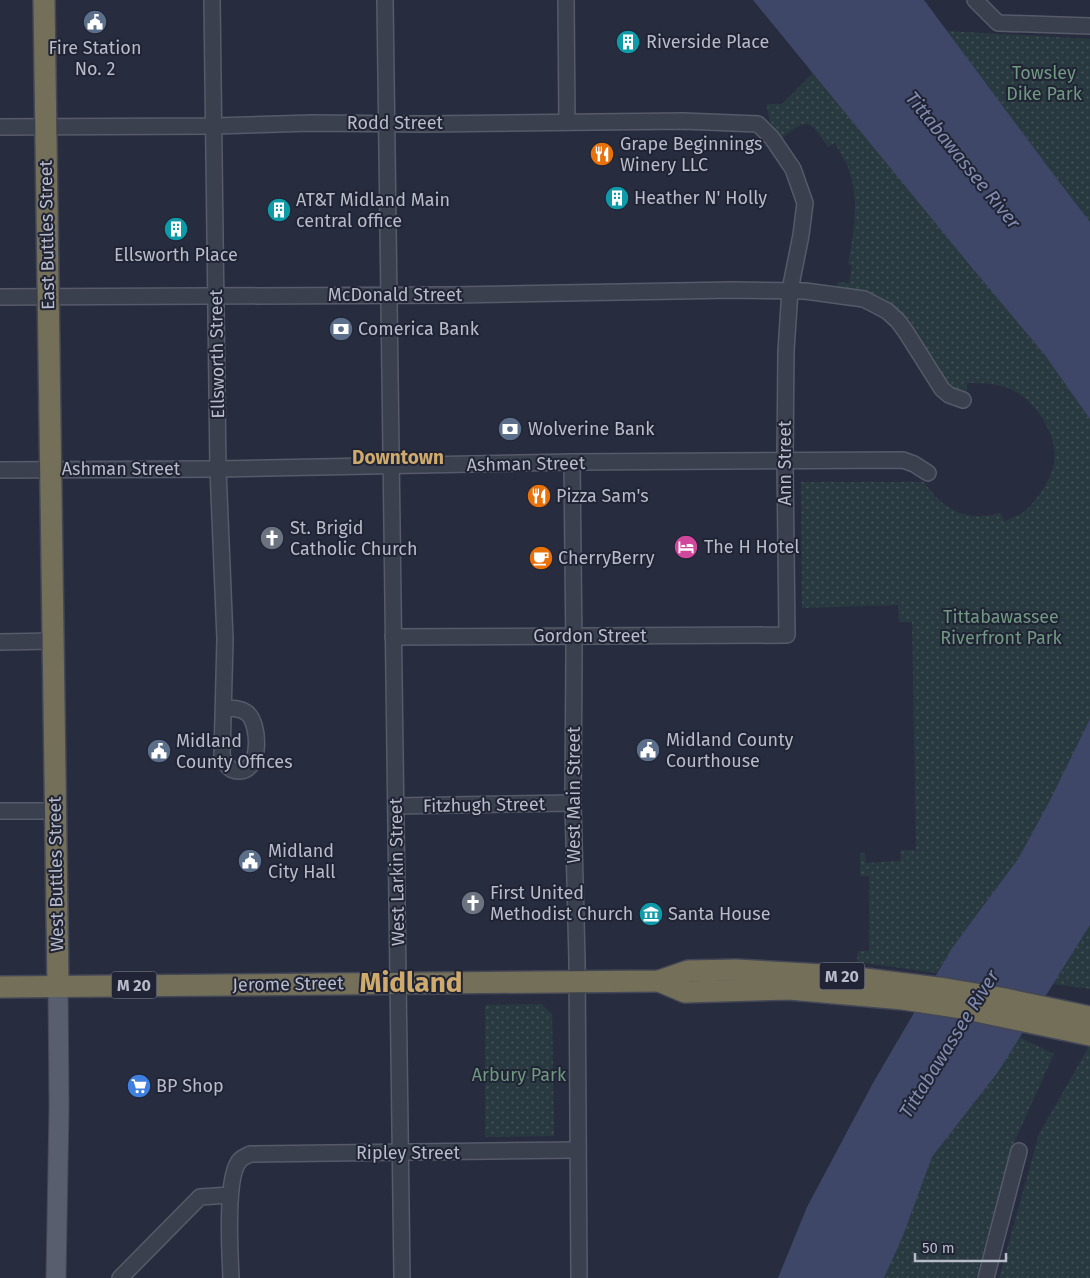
<svg xmlns="http://www.w3.org/2000/svg" width="1090" height="1278" font-family="'Fira Sans',sans-serif">
  <style>
    .grass { fill: url(#grass-dots) }
    .water { fill: #3e4767 }
    .lines { fill: none; stroke-linecap: round; stroke-linejoin: round }
    .minor-casing { stroke: #565a69; stroke-width: 18 }
    .major-casing { stroke: #454858; stroke-width: 21 }
    .highway-casing { stroke: #434756; stroke-width: 24 }
    .minor { stroke: #3b404f; stroke-width: 15 }
    .major { stroke: #595e6f; stroke-width: 19 }
    .highway { stroke: #746f59; stroke-width: 21 }
    .labels { text-anchor: middle; dominant-baseline: central; stroke-width: 4; stroke-linejoin: round; paint-order: stroke }
    .shield { fill: #202434; stroke: #8a8e9c; stroke-width: 1 }
    .shield-label { font-size: 16px; font-weight: bold; fill: #b8bbc9 }
    .poi-label { font-size: 18px; fill: #b8bbc9; stroke: #202434; text-anchor: start }
    .park-label { font-size: 18px; fill: #709981; stroke: #202434 }
    .street-label { font-size: 18px; fill: #b8bbc9; stroke: #202434 }
    .water-label { font-size: 19px; font-style: italic; fill: #818caf; stroke: #202434 }
    .neighbourhood-label { font-size: 19px; font-weight: bold; fill: #cfaa6d; stroke: #202434 }
    .town-label { font-size: 28px; font-weight: bold; fill: #cfaa6d; stroke: #202434 }
  </style>
  <defs>
    <pattern id="grass-dots" width="8" height="8" patternUnits="userSpaceOnUse" patternTransform="scale(1.25)"><rect width="8" height="8" fill="#293940"/><path d="M2 2h.1M6 6h.1" fill="none" stroke="#46545a" stroke-width="1.8" stroke-linecap="round"/></pattern>
  </defs>
  <rect width="100%" height="100%" fill="#272d3f"/>
  <g class="grass">
    <path d="M 947,31 L 1090,39 L 1090,222 L 1054,175 Z"/>
    <path d="M 813,73 L 1044,354 L 1090,419 L 1090,719 L 1049,802 L 1018,859 L 952,948 L 937,973 L 857,962 L 858,951 L 869,951 L 869,876 L 860,876 L 860,853 L 865,853 L 866,863 L 900,861 L 901,850 L 916,850 L 912,622 L 899,622 L 898,605 L 802,608 L 801,482 L 924,482 C 944,511 966,522 1001,513 L 1004,522 C 1009,519 1016,517 1021,514 C 1036,503 1051,480 1054,463 C 1059,437 1037,404 1016,392 C 1002,383 983,383 967,383 L 967,394 L 960,396 C 955,391 950,387 946,382 C 923,355 916,318 883,300 C 869,292 853,291 838,288 L 837,282 L 849,283 L 852,266 L 848,264 C 854,232 860,199 848,167 C 844,159 839,151 835,143 L 828,147 C 810,121 809,116 782,138 C 771,129 768,117 767,104 L 782,104 Z"/>
    <path d="M 1090,925 L 1090,989 L 1053,984 Z"/>
    <path d="M 541,1004 L 552,1014 L 554,1136 L 485,1137 L 485,1005 Z"/>
    <path d="M 1019,1037 L 1054,1054 L 1011,1149 L 976,1278 L 884,1278 L 903,1236 L 932,1157 L 998,1072 Z"/>
    <path d="M 1090,1045 L 1090,1278 L 999,1278 L 1039,1134 Z"/>
  </g>
  <g class="water">
    <path d="M 753,0 L 924,0 L 1054,175 L 1090,222 L 1090,419 L 1044,354 L 973,269 Z"/>
    <path d="M 1090,719 L 1090,925 L 998,1072 L 932,1157 L 903,1236 L 884,1278 L 778,1278 L 807,1207 L 873,1083 L 952,948 L 1018,859 L 1049,802 Z"/>
  </g>
  <g class="lines">
    <g class="minor-casing">
      <g id="minor">
        <path d="M 212,0 L 218,469 L 225,639 L 222,756 C 226,764 229,771 238,771 C 262,773 260,723 247,713 C 241,708 231,708 224,708"/>
        <path d="M 385,0 L 402,1278"/>
        <path d="M 566,0 L 567,122"/>
        <path d="M 975,0 L 998,23 L 1090,26"/>
        <path d="M 0,127 L 215,126 L 312,123 L 425,124 L 683,121 L 758,124 L 772,138 L 793,169 L 805,203 L 801,235 L 790,290 L 786,351 L 785,462 L 787,635 L 393,637"/>
        <path d="M 0,297 L 453,295 L 732,290 L 805,291 L 864,299 L 887,311 L 898,321 L 906,332 L 942,389 L 949,395 L 963,400"/>
        <path d="M 572,462 L 574,651 L 573,803 L 577,960 L 579,1278"/>
        <path d="M 0,470 L 218,469 L 572,462 L 903,460 L 914,464 L 928,473"/>
        <path d="M 0,642 L 53,641"/>
        <path d="M 396,806 L 573,803"/>
        <path d="M 0,811 L 55,811"/>
        <path d="M 120,1278 L 200,1197 L 230,1195"/>
        <path d="M 231,1278 C 230,1254 225,1176 240,1160 C 243,1157 247,1156 250,1154 L 577,1150"/>
        <path d="M 986,1278 L 1019,1151"/>
      </g>
    </g>
    <g class="major-casing">
      <path id="major" d="M 56,1278 L 59,1107 L 58,986"/>
    </g>
    <g class="highway-casing">
      <g id="highway">
        <path d="M 44,0 L 58,986"/>
        <path d="M 659,981 L 685,992 L 789,989 L 903,999 L 962,1008 L 1090,1035"/>
        <path d="M 0,987 L 659,981 L 688,971 L 736,970 L 841,976 L 946,989 L 1000,998 L 1090,1017"/>
      </g>
    </g>
    <use href="#minor" class="minor"/>
    <use href="#major" class="major"/>
    <use href="#highway" class="highway"/>
  </g>
  <defs>
    <g id="civic-disc" transform="scale(1.25)"><circle r="9.5" fill="#5c6f8a" stroke="#202434"/><path d="M-.6-6.5H3V-4.5H.6V-3L4-1V1h2V6H-6V1h2V-1L-.6-3ZM-1.2 2.5V6h2.4V2.5Z" fill="#fff"/></g>
    <g id="building-disc" transform="scale(1.25)"><circle r="9.5" fill="#0f9aa8" stroke="#202434"/><path d="M-4-6H4V6H1V3H-1V6H-4ZM-2.5-4.3h1.7v1.8h-1.7ZM.8-4.3h1.7v1.8H.8ZM-2.5-1h1.7V.8h-1.7ZM.8-1h1.7V.8H.8Z" fill="#fff"/></g>
    <g id="restaurant-disc" transform="scale(1.25)"><circle r="9.5" fill="#e8710a" stroke="#202434"/><path d="M-5-6h1v4h1v-4h1v4h1v-4h1v5L-1.5 .5V6h-2V.5L-5-1ZM5-6V6H3V1.5H1.5Q1.5-4 5-6Z" fill="#fff"/></g>
    <g id="bank-disc" transform="scale(1.25)"><circle r="9.5" fill="#5c6f8a" stroke="#202434"/><path d="M-6-4H6V4H-6ZM0-2.3a2.3 2.3 0 1 0 0 4.6a2.3 2.3 0 1 0 0-4.6Z" fill="#fff"/></g>
    <g id="church-disc" transform="scale(1.25)"><circle r="9.5" fill="#6b7280" stroke="#202434"/><path d="M-1.2-6h2.4v3.5h3.3v2.4h-3.3V6h-2.4V-.1h-3.3v-2.4h3.3Z" fill="#fff"/></g>
    <g id="hotel-disc" transform="scale(1.25)"><circle r="9.5" fill="#d1479c" stroke="#202434"/><path d="M-6-4.5h1.5V1H6V5H4.5V3h-9V5H-6ZM-4 0a1.8 1.8 0 1 1 3.6 0ZM.5 0V-2.5h3Q6-2.5 6 0Z" fill="#fff"/></g>
    <g id="cafe-disc" transform="scale(1.25)"><circle r="9.5" fill="#e8710a" stroke="#202434"/><path d="M-5.5-4.5H6V0H3Q3 3.5 0 3.5H-2.5Q-5.5 3.5-5.5 0ZM3-3.2v2h1.7v-2ZM-6 4.5H4V6H-6Z" fill="#fff"/></g>
    <g id="museum-disc" transform="scale(1.25)"><circle r="9.5" fill="#0f9aa8" stroke="#202434"/><path d="M0-6L6-3V-2H-6V-3ZM-5-1h2V3h-2ZM-1-1h2V3h-2ZM3-1h2V3H3ZM-6 4H6V6H-6Z" fill="#fff"/></g>
    <g id="supermarket-disc" transform="scale(1.25)"><circle r="9.5" fill="#3f7fe0" stroke="#202434"/><path d="M-6-5.5h2.5l.6 2H6L4.5 2H-2.5L-4.4-4H-6ZM-1.5 3.2a1.3 1.3 0 1 0 .1 0ZM3 3.2a1.3 1.3 0 1 0 .1 0Z" fill="#fff"/></g>
  </defs>
  <g fill-rule="evenodd">
    <use href="#civic-disc" x="95" y="22"/>
    <use href="#building-disc" x="628" y="42"/>
    <use href="#restaurant-disc" x="602" y="154"/>
    <use href="#building-disc" x="617" y="198"/>
    <use href="#building-disc" x="279" y="210"/>
    <use href="#building-disc" x="176" y="229"/>
    <use href="#bank-disc" x="341" y="329"/>
    <use href="#bank-disc" x="510" y="429"/>
    <use href="#restaurant-disc" x="539" y="496"/>
    <use href="#church-disc" x="272" y="538"/>
    <use href="#hotel-disc" x="686" y="547"/>
    <use href="#cafe-disc" x="541" y="558"/>
    <use href="#civic-disc" x="648" y="750"/>
    <use href="#civic-disc" x="159" y="751"/>
    <use href="#civic-disc" x="250" y="861"/>
    <use href="#church-disc" x="473" y="903"/>
    <use href="#museum-disc" x="651" y="914"/>
    <use href="#supermarket-disc" x="139" y="1086"/>
  </g>
  <g class="labels">
    <g class="shield">
      <rect x="819.5" y="962.5" width="45" height="27" rx="4"/>
      <rect x="111.5" y="971.5" width="45" height="27" rx="4"/>
    </g>
    <g class="shield-label">
      <text x="842" y="976">M 20</text>
      <text x="134" y="985">M 20</text>
    </g>
    <g class="poi-label">
      <text x="646" y="42">Riverside Place</text>
      <text x="95" y="48" text-anchor="middle">Fire Station<tspan x="95" dy="21">No. 2</tspan></text>
      <text x="620" y="144">Grape Beginnings<tspan x="620" dy="21">Winery LLC</tspan></text>
      <text x="634" y="198">Heather N' Holly</text>
      <text x="296" y="200">AT&amp;T Midland Main<tspan x="296" dy="21">central office</tspan></text>
      <text x="176" y="255" text-anchor="middle">Ellsworth Place</text>
      <text x="358" y="329">Comerica Bank</text>
      <text x="528" y="429">Wolverine Bank</text>
      <text x="556" y="496">Pizza Sam's</text>
      <text x="290" y="528">St. Brigid<tspan x="290" dy="21">Catholic Church</tspan></text>
      <text x="704" y="547">The H Hotel</text>
      <text x="558" y="558">CherryBerry</text>
      <text x="666" y="740">Midland County<tspan x="666" dy="21">Courthouse</tspan></text>
      <text x="176" y="741">Midland<tspan x="176" dy="21">County Offices</tspan></text>
      <text x="268" y="851">Midland<tspan x="268" dy="21">City Hall</tspan></text>
      <text x="490" y="893">First United<tspan x="490" dy="21">Methodist Church</tspan></text>
      <text x="668" y="914">Santa House</text>
      <text x="156" y="1086">BP Shop</text>
    </g>
    <g class="park-label">
      <text x="1044" y="73">Towsley<tspan x="1044" dy="21">Dike Park</tspan></text>
      <text x="1001" y="617">Tittabawassee<tspan x="1001" dy="21">Riverfront Park</tspan></text>
      <text x="519" y="1075">Arbury Park</text>
    </g>
    <g class="street-label">
      <text x="395" y="123">Rodd Street</text>
      <text transform="translate(47 235) rotate(-91)">East Buttles Street</text>
      <text x="395" y="295">McDonald Street</text>
      <text transform="translate(217 354) rotate(-91)">Ellsworth Street</text>
      <text transform="translate(785 463) rotate(-90)">Ann Street</text>
      <text transform="translate(526 464) rotate(-1)">Ashman Street</text>
      <text x="121" y="469">Ashman Street</text>
      <text x="590" y="636">Gordon Street</text>
      <text transform="translate(574 795) rotate(-90)">West Main Street</text>
      <text transform="translate(484 805) rotate(-1)">Fitzhugh Street</text>
      <text transform="translate(397 872) rotate(-91)">West Larkin Street</text>
      <text transform="translate(56 874) rotate(-91)">West Buttles Street</text>
      <text transform="translate(288 984) rotate(-1)">Jerome Street</text>
      <text x="408" y="1153">Ripley Street</text>
    </g>
    <g class="water-label">
      <text transform="translate(963 160) rotate(51)">Tittabawassee River</text>
      <text transform="translate(949 1044) rotate(-58)">Tittabawassee River</text>
    </g>
    <g class="neighbourhood-label">
      <text x="398" y="457">Downtown</text>
    </g>
    <g class="town-label">
      <text x="411" y="982">Midland</text>
    </g>
  </g>
  <path d="M915 1253v8h91v-8" fill="none" stroke="#b8bbc9" stroke-width="2.5"/>
  <text x="922" y="1253" font-size="15" fill="#b8bbc9" stroke="#202434" stroke-width="4" paint-order="stroke">50 m</text>
</svg>
